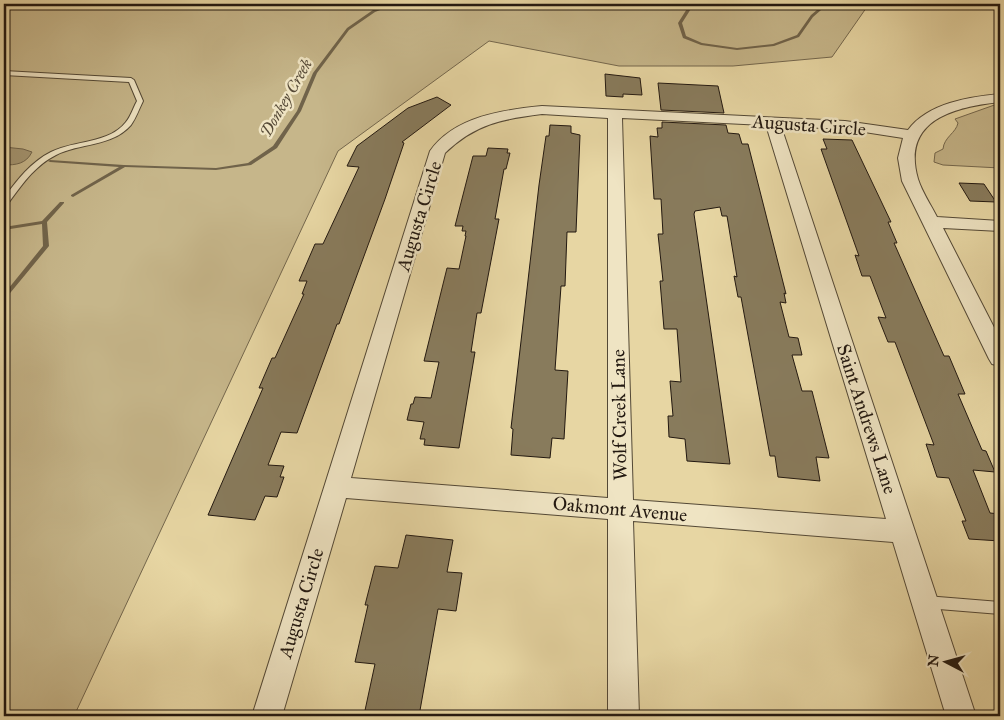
<svg xmlns="http://www.w3.org/2000/svg" width="1004" height="720" font-family="'IM FELL Great Primer',serif">
  <style>
    .green { fill: #c6b68a; stroke: #74674d }
    .water { fill: #a49571; stroke: #70634a }
    .lines { fill: none; stroke-linecap: round; stroke-linejoin: round }
    .stream { fill: #70634a; fill-rule: evenodd }
    .building { fill: #887b5c; stroke: #221810 }
    .service-casing { stroke: #534835; stroke-width: 2 }
    .minor-casing { stroke: #534835; stroke-width: 2 }
    .service { fill: #efe4c3; fill-rule: evenodd }
    .minor { fill: #efe4c3; fill-rule: evenodd }
    .labels { text-anchor: middle; dominant-baseline: central; stroke-width: 5; stroke-linejoin: round; paint-order: stroke }
    .far-water-label { font-size: 16px; font-style: italic; fill: #564a37; stroke: #efe4c3 }
    .street-label { font-size: 19px; fill: #221810; stroke: #efe4c3 }
  </style>
  <rect width="100%" height="100%" fill="#e7d6a3"/>
  <filter id="stains"><feTurbulence type="fractalNoise" baseFrequency=".004" numOctaves="4"/><feColorMatrix values="0 0 0 0 .2 0 0 0 0 .09 0 0 0 0 .02 0 0 0 .5 -.17"/></filter>
  <radialGradient id="worn" r=".72"><stop offset=".6" stop-color="#630" stop-opacity="0"/><stop offset="1" stop-color="#630" stop-opacity=".3"/></radialGradient>
  <g class="green">
    <path d="M 4,4 L 869,4 L 832,57 L 733,66 L 619,66 L 489,41 L 338,151 L 74,716 L 4,716 Z"/>
    <path d="M 1000,103 L 1000,168 L 943,165 L 934,162 L 935,153 L 943,149 C 944,137 956,133 958,123 L 955,119 Z"/>
  </g>
  <path class="water" d="M 4,147 L 23,149 L 32,152 C 26,164 16,165 4,165 Z"/>
  <g class="lines">
    <g class="stream">
      <path d="M 391,4 L 396,4 L 375,12 L 349,30 L 317,73 L 301,111 L 277,148 L 251,165 L 216,170 L 125,167 L 73,197 L 71,196 L 71,195 L 119,167 L 50,162 L 48,161 L 50,160 L 124,165 L 216,168 L 248,163 L 273,146 L 297,111 L 313,73 L 347,28 L 373,10 Z"/>
      <path d="M 690,4 L 694,4 L 682,23 L 686,36 L 702,43 L 737,48 L 773,44 L 797,35 L 811,15 L 824,4 L 828,4 L 813,17 L 799,37 L 774,46 L 737,50 L 701,45 L 683,38 L 678,23 Z"/>
      <path d="M 60,202 L 64,202 L 64,203 L 47,222 L 49,246 L 6,298 L 4,299 L 4,294 L 43,246 L 42,224 L 4,230 L 4,227 L 42,221 Z"/>
    </g>
  </g>
  <g class="building">
    <path d="M 605,74 L 640,78 L 642,95 L 623,94 L 623,97 L 606,96 Z"/>
    <path d="M 658,83 L 718,86 L 724,113 L 661,110 Z"/>
    <path d="M 437,97 L 451,105 L 402,142 L 404,143 L 385,199 L 339,324 L 337,324 L 297,433 L 281,432 L 268,465 L 284,466 L 280,477 L 284,477 L 277,497 L 265,496 L 255,520 L 208,515 L 263,388 L 259,388 L 272,358 L 275,358 L 304,294 L 302,294 L 307,281 L 299,281 L 315,244 L 323,244 L 359,167 L 347,166 L 357,146 L 408,108 Z"/>
    <path d="M 662,122 L 726,125 L 728,133 L 739,134 L 742,144 L 748,144 L 786,294 L 784,293 L 786,303 L 780,302 L 789,337 L 798,338 L 802,355 L 792,355 L 802,391 L 812,391 L 829,458 L 816,457 L 820,481 L 778,477 L 775,456 L 770,456 L 741,297 L 738,297 L 734,276 L 737,277 L 727,216 L 722,216 L 720,207 L 695,211 L 694,214 L 730,464 L 687,461 L 685,439 L 669,437 L 668,416 L 673,416 L 670,381 L 681,382 L 677,329 L 664,329 L 660,281 L 663,281 L 658,234 L 663,234 L 661,199 L 654,199 L 650,136 L 658,137 L 657,128 L 662,128 Z"/>
    <path d="M 550,125 L 571,126 L 571,133 L 580,135 L 576,232 L 567,232 L 565,286 L 561,286 L 555,370 L 568,371 L 564,439 L 552,438 L 550,458 L 511,455 L 513,429 L 511,428 L 539,185 L 546,136 L 549,136 Z"/>
    <path d="M 823,139 L 852,140 L 891,222 L 888,222 L 897,243 L 894,243 L 944,356 L 949,356 L 965,394 L 958,394 L 982,450 L 986,451 L 995,472 L 973,470 L 990,513 L 1000,514 L 1000,541 L 969,539 L 962,521 L 966,521 L 949,478 L 937,477 L 926,444 L 934,445 L 895,342 L 888,342 L 878,317 L 886,318 L 870,276 L 862,276 L 855,255 L 859,256 L 821,149 L 827,149 Z"/>
    <path d="M 488,148 L 508,149 L 507,153 L 510,153 L 506,169 L 504,169 L 495,219 L 499,219 L 481,313 L 477,313 L 471,352 L 475,352 L 459,448 L 424,445 L 425,439 L 420,439 L 424,422 L 407,420 L 411,404 L 413,404 L 415,397 L 431,398 L 439,362 L 424,361 L 447,268 L 459,269 L 466,236 L 465,236 L 466,231 L 462,231 L 463,226 L 455,226 L 473,156 L 486,156 Z"/>
    <path d="M 959,183 L 984,184 L 996,202 L 970,201 Z"/>
    <path d="M 406,535 L 453,540 L 447,572 L 462,573 L 456,611 L 438,609 L 419,716 L 364,715 L 375,664 L 355,662 L 368,605 L 365,605 L 375,566 L 398,568 Z"/>
  </g>
  <g class="lines">
    <g class="service-casing">
      <g id="service">
        <path d="M 4,71 L 131,78 L 134,80 L 143,101 C 139,109 136,118 131,125 C 112,147 79,143 56,155 C 34,166 21,186 7,205 L 4,205 L 4,198 C 17,180 31,162 51,152 C 74,140 109,144 126,122 C 131,116 133,108 137,101 L 129,82 L 4,75 Z"/>
        <path d="M 926,596 L 1000,602 L 1000,614 L 926,608 L 921,606 L 919,602 L 921,598 Z"/>
      </g>
    </g>
    <g class="minor-casing">
      <path id="minor" d="M 1000,94 L 1000,102 C 954,107 901,120 918,179 C 922,192 931,205 937,217 L 1000,221 L 1000,231 L 943,228 L 1000,339 L 1000,366 L 992,364 L 989,359 L 902,181 L 898,158 L 903,138 L 845,129 L 781,126 L 976,716 L 946,716 L 893,542 L 633,521 L 639,716 L 608,716 L 608,519 L 346,498 L 282,716 L 252,716 L 430,151 C 455,116 503,110 542,106 L 845,121 L 908,130 C 928,103 969,97 1000,94 ZM 542,114 L 608,118 L 608,498 L 351,478 L 445,153 C 475,124 502,119 542,114 ZM 622,118 L 766,125 L 886,519 L 633,500 Z"/>
    </g>
    <use href="#service" class="service"/>
    <use href="#minor" class="minor"/>
  </g>
  <g class="labels">
    <g class="far-water-label">
      <text transform="translate(286 98) rotate(-60)">Donkey Creek</text>
    </g>
    <g class="street-label">
      <text transform="translate(809 125) rotate(4)">Augusta Circle</text>
      <text transform="translate(419 216) rotate(-73)">Augusta Circle</text>
      <text transform="translate(619 415) rotate(-91)">Wolf Creek Lane</text>
      <text transform="translate(867 419) rotate(72)">Saint Andrews Lane</text>
      <text transform="translate(620 509) rotate(5)">Oakmont Avenue</text>
      <text transform="translate(301 603) rotate(-73)">Augusta Circle</text>
    </g>
  </g>
  <rect width="1004" height="720" fill="none" stroke="#e7d6a3" stroke-width="20"/>
  <rect x="5" y="5" width="994" height="710" fill="none" stroke="#221810" stroke-width="2.5"/>
  <rect x="10" y="10" width="984" height="700" fill="none" stroke="#221810"/>
  <g transform="translate(946 662) rotate(276)" stroke="#efe4c3" stroke-width="4" paint-order="stroke">
  <path d="M0-4L9 19L0 12L-9 19Z" fill="#221810"/>
  <text y="-8" font-size="14" font-weight="bold" text-anchor="middle" fill="#221810">N</text>
  </g>
  <rect width="100%" height="100%" filter="url(#stains)"/>
  <rect width="100%" height="100%" fill="url(#worn)"/>
</svg>
